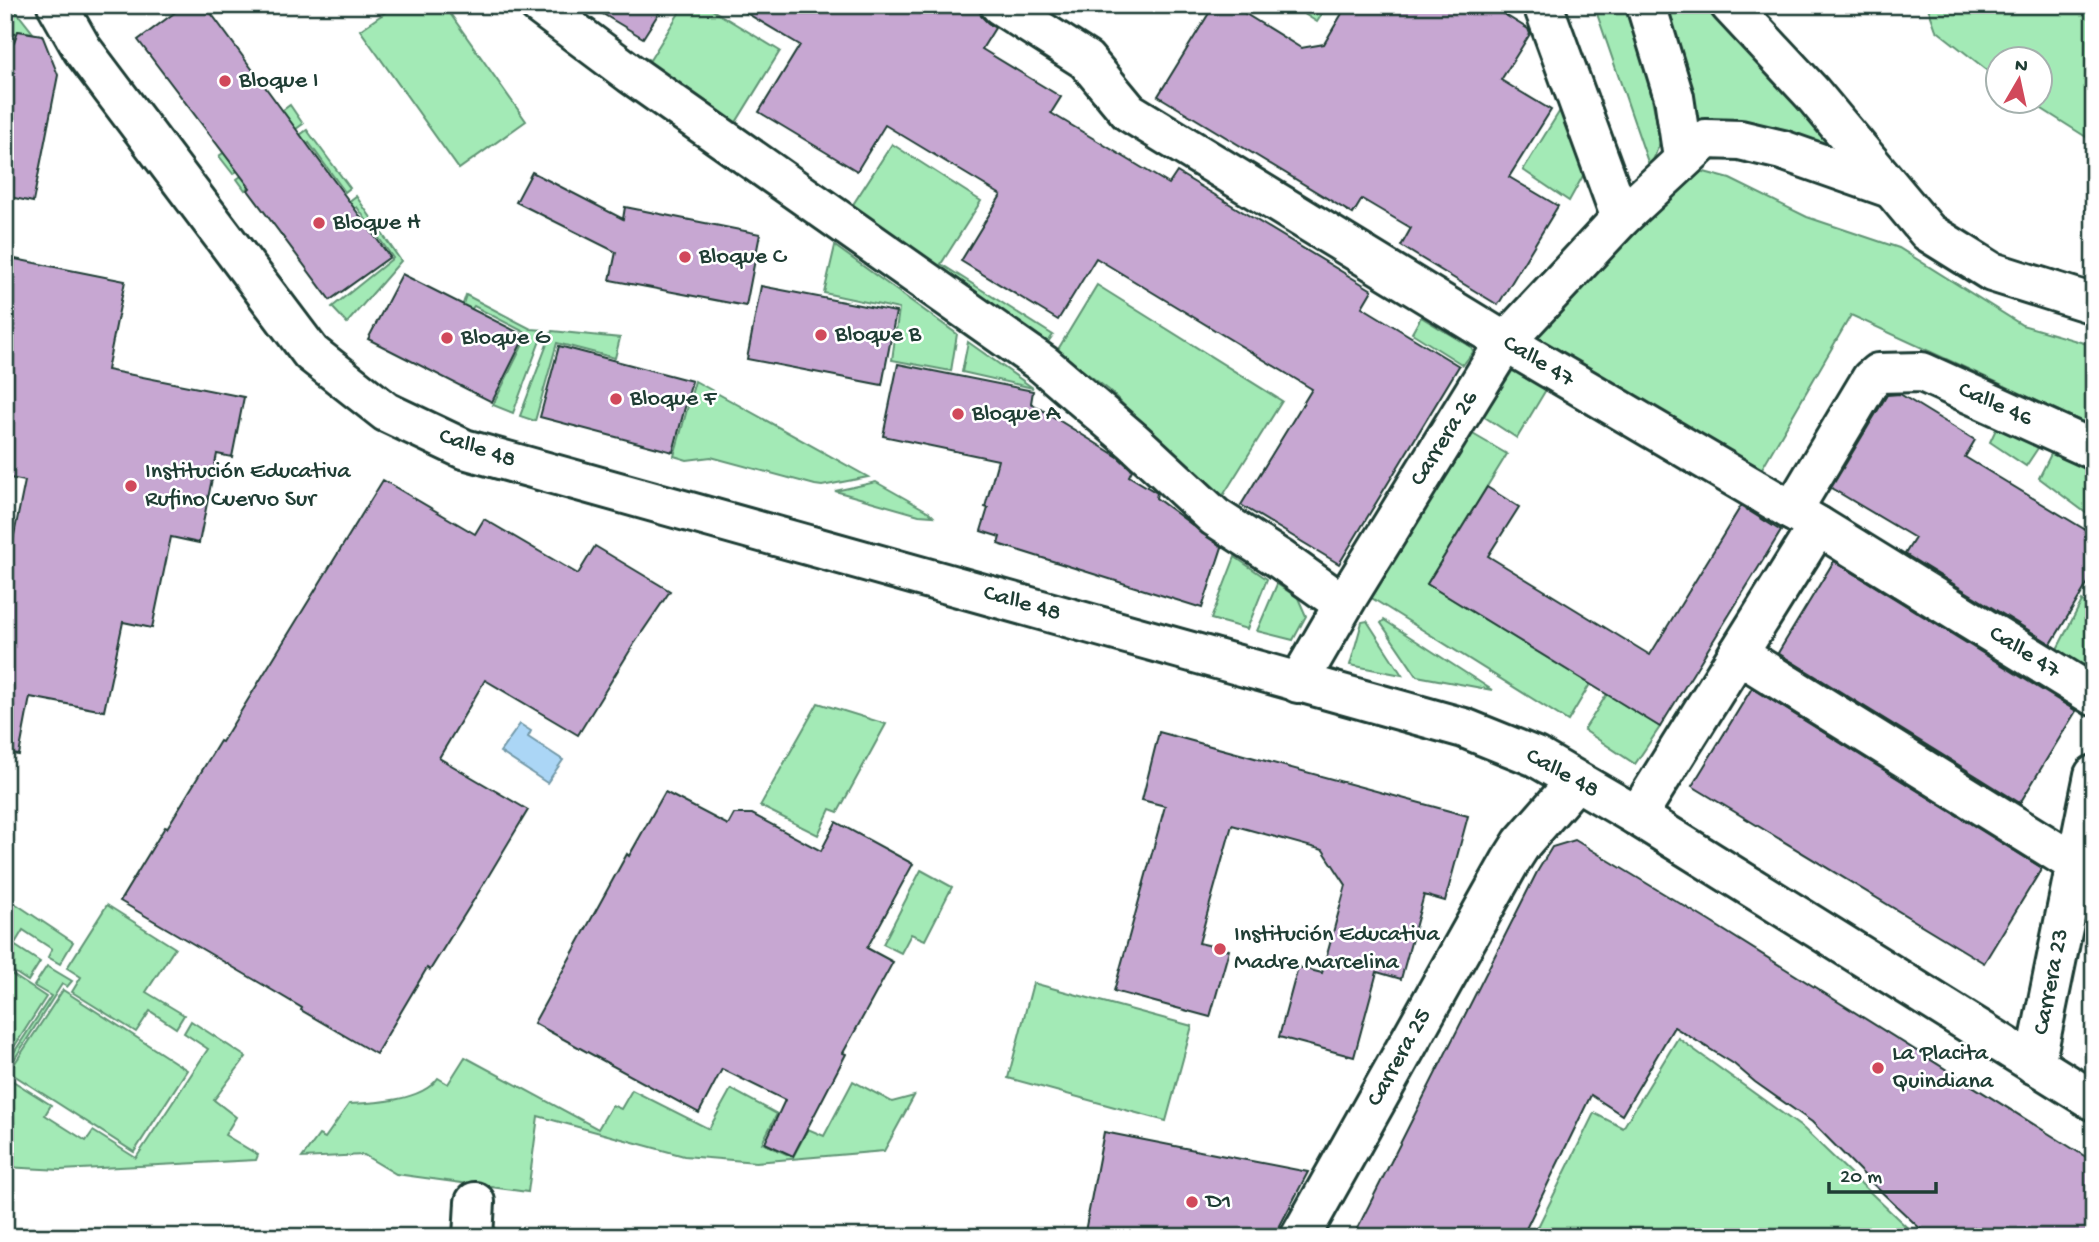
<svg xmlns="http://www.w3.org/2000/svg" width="2099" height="1242" font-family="'Gochi Hand',sans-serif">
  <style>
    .green { fill: #a3eab6; stroke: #619475; stroke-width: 2 }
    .water { fill: #abd6f6; stroke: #7399a8; stroke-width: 2 }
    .building { fill: #c7a7d2; stroke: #1f3d34; stroke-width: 2 }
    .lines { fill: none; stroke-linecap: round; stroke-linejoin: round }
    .minor-casing { stroke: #1f3d34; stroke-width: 44 }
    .minor { stroke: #fff; stroke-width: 38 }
    .poi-dot { fill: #d1495b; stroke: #fff; stroke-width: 2.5 }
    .labels { text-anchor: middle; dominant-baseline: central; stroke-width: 5; stroke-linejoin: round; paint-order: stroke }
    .poi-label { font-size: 24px; fill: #1f3d34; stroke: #fff; text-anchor: start }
    .street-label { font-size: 24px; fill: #1f3d34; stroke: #fff }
  </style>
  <rect width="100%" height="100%" fill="#fff"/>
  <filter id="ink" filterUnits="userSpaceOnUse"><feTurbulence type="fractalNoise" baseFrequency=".0143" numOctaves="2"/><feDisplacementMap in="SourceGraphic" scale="14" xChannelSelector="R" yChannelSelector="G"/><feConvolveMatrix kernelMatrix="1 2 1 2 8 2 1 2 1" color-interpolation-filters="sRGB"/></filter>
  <g filter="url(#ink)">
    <g class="green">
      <path d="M 5,5 L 11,5 L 33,33 L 18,31 L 17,35 L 5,25 Z"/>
      <path d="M 396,5 L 444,5 L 526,121 L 459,169 L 360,30 Z"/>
      <path d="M 684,5 L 704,5 L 780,51 L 735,124 L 641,63 L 645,58 L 650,60 Z"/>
      <path d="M 1290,5 L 1328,5 L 1317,22 Z"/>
      <path d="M 1594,5 L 1624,5 L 1645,67 L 1661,140 L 1650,168 Z"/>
      <path d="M 1660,5 L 1715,5 L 1840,149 L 1695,131 Z"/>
      <path d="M 1927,5 L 2094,5 L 2094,142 L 2031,102 L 2039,102 L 2039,60 L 1997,60 L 1997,78 L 1936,30 Z"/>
      <path d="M 290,105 L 303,124 L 233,174 L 219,156 Z"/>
      <path d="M 1561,109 L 1584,174 L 1569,201 L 1523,170 Z"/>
      <path d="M 307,130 L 350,188 L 345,192 L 309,143 L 245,190 L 237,179 Z"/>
      <path d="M 892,144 L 981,201 L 941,264 L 1053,335 L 1045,346 L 852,206 Z"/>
      <path d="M 1682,166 L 1730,179 L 1807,217 L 1899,248 L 2022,325 L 2094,346 L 2094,427 L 1851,315 L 1761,470 L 1526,336 Z"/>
      <path d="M 356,196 L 401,261 L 347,323 L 332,307 L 393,258 L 357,207 L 344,215 L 339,209 Z"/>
      <path d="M 835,246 L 957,334 L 951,371 L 892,360 L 899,309 L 824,293 Z"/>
      <path d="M 1097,285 L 1282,401 L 1219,502 L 1109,390 L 1057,351 Z"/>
      <path d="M 466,295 L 531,329 L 544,330 L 513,413 L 493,405 L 528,334 L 474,306 L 470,311 L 462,307 Z"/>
      <path d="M 1421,317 L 1472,348 L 1473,352 L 1463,365 L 1412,333 Z"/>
      <path d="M 552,331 L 620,338 L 615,358 L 557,343 L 535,421 L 520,416 Z"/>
      <path d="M 968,342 L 1033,388 L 962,372 Z"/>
      <path d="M 1513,370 L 1547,388 L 1517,438 L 1483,416 Z"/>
      <path d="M 695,381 L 868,477 L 822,486 L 815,485 L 711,457 L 687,460 L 674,456 Z"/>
      <path d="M 1997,427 L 2040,445 L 2026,466 L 1990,442 Z"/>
      <path d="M 1471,433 L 1507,454 L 1427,584 L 1590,684 L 1568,721 L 1370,597 Z"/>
      <path d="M 2052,452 L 2094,470 L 2094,519 L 2039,478 Z"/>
      <path d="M 876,482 L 929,512 L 933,516 L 919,515 L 835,491 Z"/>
      <path d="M 1235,557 L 1267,579 L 1247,629 L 1211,619 Z"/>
      <path d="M 1277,584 L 1298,598 L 1306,616 L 1293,640 L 1257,631 Z"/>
      <path d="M 2082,601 L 2094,608 L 2094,643 L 2085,671 L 2056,651 Z"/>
      <path d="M 1384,620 L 1492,690 L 1417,676 L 1381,623 Z"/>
      <path d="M 1367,621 L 1402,675 L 1350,665 L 1362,622 Z"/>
      <path d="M 1607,694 L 1660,727 L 1635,764 L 1584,730 Z"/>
      <path d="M 818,703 L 886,724 L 838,812 L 830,809 L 818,835 L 760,806 Z"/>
      <path d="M 921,870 L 952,887 L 925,940 L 911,934 L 901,953 L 883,944 Z"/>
      <path d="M 13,902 L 73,942 L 60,964 L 48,957 L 52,949 L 23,930 L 14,945 L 40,962 L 28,981 L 5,966 L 5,914 Z"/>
      <path d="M 107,905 L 175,948 L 146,992 L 184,1015 L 176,1028 L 150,1011 L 136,1032 L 72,992 L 81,977 L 67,968 Z"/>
      <path d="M 47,966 L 72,981 L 67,987 L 62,984 L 5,1074 L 5,1066 L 51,996 L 34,986 Z"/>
      <path d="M 5,970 L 46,997 L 5,1061 Z"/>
      <path d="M 1033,983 L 1192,1026 L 1166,1121 L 1008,1078 Z"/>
      <path d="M 63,990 L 187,1070 L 134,1152 L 9,1072 Z"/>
      <path d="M 191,1021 L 246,1057 L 214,1100 L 236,1117 L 225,1135 L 258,1155 L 256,1160 L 61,1170 L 5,1167 L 5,1076 L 51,1105 L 45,1115 L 86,1141 L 93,1131 L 136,1158 L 208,1049 L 184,1033 Z"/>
      <path d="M 1678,1038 L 1804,1129 L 1917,1237 L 1533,1237 L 1594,1113 L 1623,1128 Z"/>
      <path d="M 465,1057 L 598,1129 L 612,1105 L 621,1109 L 632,1090 L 709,1129 L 731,1089 L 777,1114 L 762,1143 L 793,1157 L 808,1129 L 824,1136 L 853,1081 L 892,1102 L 914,1096 L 884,1151 L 756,1162 L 684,1156 L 538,1116 L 528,1192 L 396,1174 L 364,1155 L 302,1158 L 319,1135 L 325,1138 L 349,1104 C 374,1103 422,1101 438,1078 L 448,1084 Z"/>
    </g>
    <path class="water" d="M 520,724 L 531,731 L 528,737 L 563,760 L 547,783 L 500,752 Z"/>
    <g class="building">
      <path d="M 185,5 L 205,5 L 390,257 L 330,300 L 248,190 L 250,188 L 138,40 Z"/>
      <path d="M 588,5 L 664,5 L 643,38 Z"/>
      <path d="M 733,5 L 974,5 L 979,8 L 981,16 L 988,23 L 995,28 L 982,49 L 1061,97 L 1051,113 L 1169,184 L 1177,172 L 1372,290 L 1362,307 L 1459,366 L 1339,564 L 1241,505 L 1312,389 L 1096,258 L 1058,320 L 961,261 L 1001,195 L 885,125 L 857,171 L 759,112 L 800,45 Z"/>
      <path d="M 1214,5 L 1231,5 L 1301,48 L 1324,44 L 1347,5 L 1489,5 L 1528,29 L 1530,34 L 1501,80 L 1551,110 L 1509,177 L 1558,206 L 1498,305 L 1401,246 L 1411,228 L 1362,199 L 1353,214 L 1158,96 Z"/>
      <path d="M 18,31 L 42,35 L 58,75 L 33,202 L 5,196 L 5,40 L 14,42 Z"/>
      <path d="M 532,172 L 623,219 L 625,207 L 760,234 L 746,306 L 610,280 L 616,252 L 516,202 Z"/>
      <path d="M 5,257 L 125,281 L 107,370 L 244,397 L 232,457 L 217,454 L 199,543 L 171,537 L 152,628 L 123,622 L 104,711 L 30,697 L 19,755 L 5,753 L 5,544 L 12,545 L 25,481 L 5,477 Z"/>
      <path d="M 402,274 L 525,336 L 492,402 L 368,339 Z"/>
      <path d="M 761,286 L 896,312 L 882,385 L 747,359 Z"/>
      <path d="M 559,346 L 692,381 L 673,452 L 540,417 Z"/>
      <path d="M 898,364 L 1033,391 L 1031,403 L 1118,457 L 1132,470 L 1129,476 L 1157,493 L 1156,498 L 1222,547 L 1202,608 L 998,544 L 1000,537 L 981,531 L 988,508 L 985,507 L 998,460 L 883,436 Z"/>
      <path d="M 1900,394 L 1975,440 L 1965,457 L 2094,535 L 2094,573 L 2051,644 L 1905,554 L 1915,538 L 1831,488 L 1887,395 Z"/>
      <path d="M 383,480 L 475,534 L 484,519 L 578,574 L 595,546 L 670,591 L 634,644 L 578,735 L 485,680 L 439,758 L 528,810 L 483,885 L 430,970 L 427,968 L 376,1054 L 301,1010 L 302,1008 L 260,983 L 120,901 L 165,827 L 167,828 L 220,741 L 222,742 Z"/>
      <path d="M 1487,487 L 1519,507 L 1488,556 L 1650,655 L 1741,506 L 1781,531 L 1660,727 L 1427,584 Z"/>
      <path d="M 1834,561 L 2076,711 L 2020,803 L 1778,653 Z"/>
      <path d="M 1752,688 L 2042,868 L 1984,963 L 1692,786 Z"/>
      <path d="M 1159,732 L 1468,816 L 1445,901 L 1424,895 L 1401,979 L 1377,972 L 1354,1057 L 1279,1037 L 1298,967 L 1322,973 L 1346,885 L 1323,850 L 1232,825 L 1199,943 L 1229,950 L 1210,1017 L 1114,991 L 1165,806 L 1142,800 Z"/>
      <path d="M 665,792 L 728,825 L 734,814 L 752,814 L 821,851 L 836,822 L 913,864 L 867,948 L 893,962 L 843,1053 L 846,1054 L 793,1156 L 765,1143 L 785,1100 L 722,1069 L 699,1113 L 534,1023 L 627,854 L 629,856 Z"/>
      <path d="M 1575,840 L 1709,921 L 2094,1162 L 2094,1237 L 1929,1237 L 1873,1184 L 1812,1122 L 1755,1082 L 1734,1064 L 1674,1027 L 1622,1115 L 1591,1095 L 1522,1237 L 1353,1237 L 1537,872 L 1552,847 Z"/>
      <path d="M 1104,1132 L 1215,1154 L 1308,1172 L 1274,1237 L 1084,1237 Z"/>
    </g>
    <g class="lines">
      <g class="minor-casing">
        <g id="minor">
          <path d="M 57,5 L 82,49 L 311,353 L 386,412 L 464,449 L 1464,728 L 1536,757 L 1637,816 L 2094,1101"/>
          <path d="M 539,5 L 631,74 L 1043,364 L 1133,441 L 1215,517 L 1280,559 L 1343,604"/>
          <path d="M 1000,5 L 1086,60 L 1129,112 L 1505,342 L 1818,526 L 2094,696"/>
          <path d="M 1543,5 L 1621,218"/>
          <path d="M 1646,5 L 1674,97 L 1683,158"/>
          <path d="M 1730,5 L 1812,93 L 1928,232 L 1992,272 L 2094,304"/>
          <path d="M 1792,511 L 1871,379 L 1878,373 L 1922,372 L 2094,450"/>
          <path d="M 1738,654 L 2076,864"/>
          <path d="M 1298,683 L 1349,595 L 1505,342 L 1621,218 L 1706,139 L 1740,140 L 1782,150 L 1890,188"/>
          <path d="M 1637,816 L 1818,526"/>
          <path d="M 2035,1065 L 2094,775"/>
          <path d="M 473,1237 L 475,1202"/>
          <path d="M 1300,1237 L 1510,862 L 1522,843 L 1576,781"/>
        </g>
      </g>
      <use href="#minor" class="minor"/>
    </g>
  </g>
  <g class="poi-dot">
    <circle cx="225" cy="81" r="7"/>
    <circle cx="319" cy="223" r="7"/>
    <circle cx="685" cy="257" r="7"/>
    <circle cx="821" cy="335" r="7"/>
    <circle cx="447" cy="338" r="7"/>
    <circle cx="616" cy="399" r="7"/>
    <circle cx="958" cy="414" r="7"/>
    <circle cx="131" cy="486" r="7"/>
    <circle cx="1220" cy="949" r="7"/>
    <circle cx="1878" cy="1068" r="7"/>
    <circle cx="1192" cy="1202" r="7"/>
  </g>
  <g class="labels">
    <g class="poi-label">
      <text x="239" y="81">Bloque I</text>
      <text x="333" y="223">Bloque H</text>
      <text x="699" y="257">Bloque C</text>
      <text x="835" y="335">Bloque B</text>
      <text x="461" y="338">Bloque G</text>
      <text x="630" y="399">Bloque F</text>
      <text x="972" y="414">Bloque A</text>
      <text x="145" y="472">Institución Educativa<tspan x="145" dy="28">Rufino Cuervo Sur</tspan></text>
      <text x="1234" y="935">Institución Educativa<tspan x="1234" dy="28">Madre Marcelina</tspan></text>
      <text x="1892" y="1054">La Placita<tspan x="1892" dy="28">Quindiana</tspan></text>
      <text x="1206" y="1202">D1</text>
    </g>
    <g class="street-label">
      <text transform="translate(1538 362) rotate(31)">Calle 47</text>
      <text transform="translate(1995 405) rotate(24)">Calle 46</text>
      <text transform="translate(1445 439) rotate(-58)">Carrera 26</text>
      <text transform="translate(477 449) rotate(19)">Calle 48</text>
      <text transform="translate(1022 604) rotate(16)">Calle 48</text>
      <text transform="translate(2024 653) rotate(32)">Calle 47</text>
      <text transform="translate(1562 774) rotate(29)">Calle 48</text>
      <text transform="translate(2052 982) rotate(-79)">Carrera 23</text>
      <text transform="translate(1400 1058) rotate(-61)">Carrera 25</text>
    </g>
  </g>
  <rect width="2099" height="1242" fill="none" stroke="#fff" stroke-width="28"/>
  <rect x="14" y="14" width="2071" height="1214" fill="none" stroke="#1f3d34" stroke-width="2.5" filter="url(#ink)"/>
  <g transform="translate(2019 80) rotate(9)"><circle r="33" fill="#ffffff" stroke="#a5b1ae" stroke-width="2"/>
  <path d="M0-5L12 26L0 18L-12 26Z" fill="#d1495b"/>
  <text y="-10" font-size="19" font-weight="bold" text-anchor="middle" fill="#1f3d34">N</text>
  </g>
  <path d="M1829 1182v10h107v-10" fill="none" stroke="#1f3d34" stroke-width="3.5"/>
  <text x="1840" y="1182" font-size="21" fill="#1f3d34" stroke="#ffffff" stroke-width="5" paint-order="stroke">20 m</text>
</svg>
